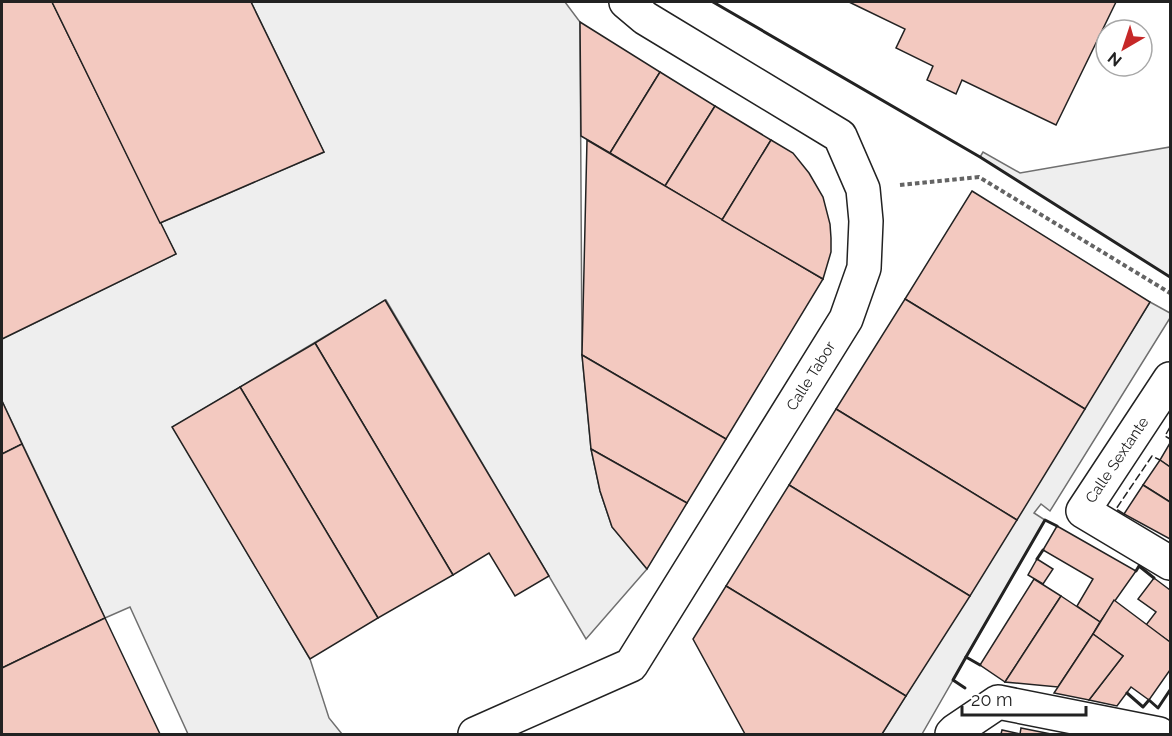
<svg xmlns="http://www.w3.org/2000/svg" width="1172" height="736" font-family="Raleway,sans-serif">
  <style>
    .green { fill: #eee; stroke: #6f6f6f; stroke-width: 1.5 }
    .building { fill: #f3c9c0; stroke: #222; stroke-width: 1.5 }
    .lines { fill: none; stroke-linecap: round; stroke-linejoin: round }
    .street-casing { stroke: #222; stroke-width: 36 }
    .path { stroke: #646464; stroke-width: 4; stroke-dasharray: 4.5 3; stroke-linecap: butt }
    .street { stroke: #fff; stroke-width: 33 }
    .fence { stroke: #222; stroke-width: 1.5; stroke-dasharray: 8 3; stroke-linecap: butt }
    .wall { stroke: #222; stroke-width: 3 }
    .labels { text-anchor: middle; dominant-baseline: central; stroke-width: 4.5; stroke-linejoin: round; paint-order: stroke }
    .street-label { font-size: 15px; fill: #222; stroke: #fff }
  </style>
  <rect width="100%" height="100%" fill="#fff"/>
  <g class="green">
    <path d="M 251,2 L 565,2 L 580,22 L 582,355 L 591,449 L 600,491 L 612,527 L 647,569 L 586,639 L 386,300 L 173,427 L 310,659 L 329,718 L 342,734 L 188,734 L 130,607 L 105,618 L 2,401 L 2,339 L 176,254 L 160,223 L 324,152 Z"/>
    <path d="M 1170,147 L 1170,277 L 980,157 L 983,152 L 1020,173 Z"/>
    <path d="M 1150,302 L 1170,313 L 1170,318 L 1050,511 L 1041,504 L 1034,513 L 1045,520 L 922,734 L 882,734 Z"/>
  </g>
  <g class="building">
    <path d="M 2,2 L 52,2 L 176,254 L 2,339 Z"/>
    <path d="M 52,2 L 251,2 L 324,152 L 160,223 Z"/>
    <path d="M 849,2 L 1116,2 L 1056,125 L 962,80 L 956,94 L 927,80 L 933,66 L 896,48 L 905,29 Z"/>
    <path d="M 580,22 L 660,72 L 610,153 L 581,136 Z"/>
    <path d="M 660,72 L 715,106 L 665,186 L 610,153 Z"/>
    <path d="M 715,106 L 771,140 L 722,220 L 665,186 Z"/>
    <path d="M 587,140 L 823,279 L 726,439 L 582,355 Z"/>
    <path d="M 771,140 L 793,153 L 809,173 L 823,197 L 830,224 L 831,238 L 831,252 L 823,279 L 722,220 Z"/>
    <path d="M 972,191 L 1150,302 L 1085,409 L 905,299 Z"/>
    <path d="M 905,299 L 1085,409 L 1017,520 L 836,409 Z"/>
    <path d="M 385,300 L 549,576 L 515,596 L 489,553 L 453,575 L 315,343 Z"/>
    <path d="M 315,343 L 453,575 L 378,618 L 240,387 Z"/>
    <path d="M 582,355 L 726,439 L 687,503 L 591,449 Z"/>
    <path d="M 240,387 L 378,618 L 310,659 L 172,427 Z"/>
    <path d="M 2,401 L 22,444 L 2,454 Z"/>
    <path d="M 836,409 L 1017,520 L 970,596 L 789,485 Z"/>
    <path d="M 1170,443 L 1170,467 L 1160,460 Z"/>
    <path d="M 22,444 L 105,618 L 2,668 L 2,454 Z"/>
    <path d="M 591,449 L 687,503 L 647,569 L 612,527 L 600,491 Z"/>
    <path d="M 1160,460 L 1170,467 L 1170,502 L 1143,485 Z"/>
    <path d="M 789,485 L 970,596 L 906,696 L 726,586 Z"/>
    <path d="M 1143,485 L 1170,502 L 1170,539 L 1124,514 Z"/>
    <path d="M 1057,526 L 1136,571 L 1100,622 L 1077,606 L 1093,579 L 1043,550 Z"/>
    <path d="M 1037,559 L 1053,569 L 1043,584 L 1028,575 Z"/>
    <path d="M 1154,578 L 1170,590 L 1170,642 L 1146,625 L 1156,612 L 1138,599 Z"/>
    <path d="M 1034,579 L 1061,596 L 1005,682 L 980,665 Z"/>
    <path d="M 726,586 L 906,696 L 882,734 L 745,734 L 693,639 Z"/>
    <path d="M 1061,596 L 1100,622 L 1093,634 L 1058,687 L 1005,682 Z"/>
    <path d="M 1114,600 L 1170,642 L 1170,670 L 1149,700 L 1131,687 L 1117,706 L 1089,700 L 1123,656 L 1093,634 Z"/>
    <path d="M 105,618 L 160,734 L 2,734 L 2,668 Z"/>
    <path d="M 1093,634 L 1123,656 L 1089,700 L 1054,693 Z"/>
    <path d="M 1021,728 L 1051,734 L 1001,734 L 1002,730 L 1020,734 Z"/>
  </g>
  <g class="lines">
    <g class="street-casing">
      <g id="street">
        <path d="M 1170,379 L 1083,511 L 1170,563"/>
        <path d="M 475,734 L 631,665 L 846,319 L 864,268 L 866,221 L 863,189 L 840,136 L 645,18 L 626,2"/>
        <path d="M 952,734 L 955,731 L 998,702 L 1159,734"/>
      </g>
    </g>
    <path class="path" d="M 900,185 L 979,177 L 1170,293"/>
    <use href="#street" class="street"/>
    <g class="fence">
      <path d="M 1170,427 L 1165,436 L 1170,439"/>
      <path d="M 1124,514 L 1116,509 L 1152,456 L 1160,460"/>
    </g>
    <g class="wall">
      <path d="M 713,2 L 980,157 L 1170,277"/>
      <path d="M 1037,559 L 1043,550"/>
      <path d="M 1136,571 L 1139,566 L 1154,578"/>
      <path d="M 966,657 L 1045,520 L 1057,526"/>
      <path d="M 965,688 L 953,680 L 966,657 L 980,665"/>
      <path d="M 1127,693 L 1143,707 L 1149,700 L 1158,708 L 1170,690"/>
    </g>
  </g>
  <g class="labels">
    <g class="street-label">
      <text transform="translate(811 376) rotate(-58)">Calle Tabor</text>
      <text transform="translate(1117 460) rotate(-56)">Calle Sextante</text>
    </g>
  </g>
  <rect width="1172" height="736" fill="none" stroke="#222222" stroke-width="6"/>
  <g transform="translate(1124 48) rotate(219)"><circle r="28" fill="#ffffff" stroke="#a7a7a7" stroke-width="1.5"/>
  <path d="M0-4.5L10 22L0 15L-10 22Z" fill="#c62828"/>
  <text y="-9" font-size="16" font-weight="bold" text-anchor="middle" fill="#222222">N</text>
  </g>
  <path d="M962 706v9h124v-9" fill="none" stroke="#222222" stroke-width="3"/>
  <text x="971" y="706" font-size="18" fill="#222222" stroke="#ffffff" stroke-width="4.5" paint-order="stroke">20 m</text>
</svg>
